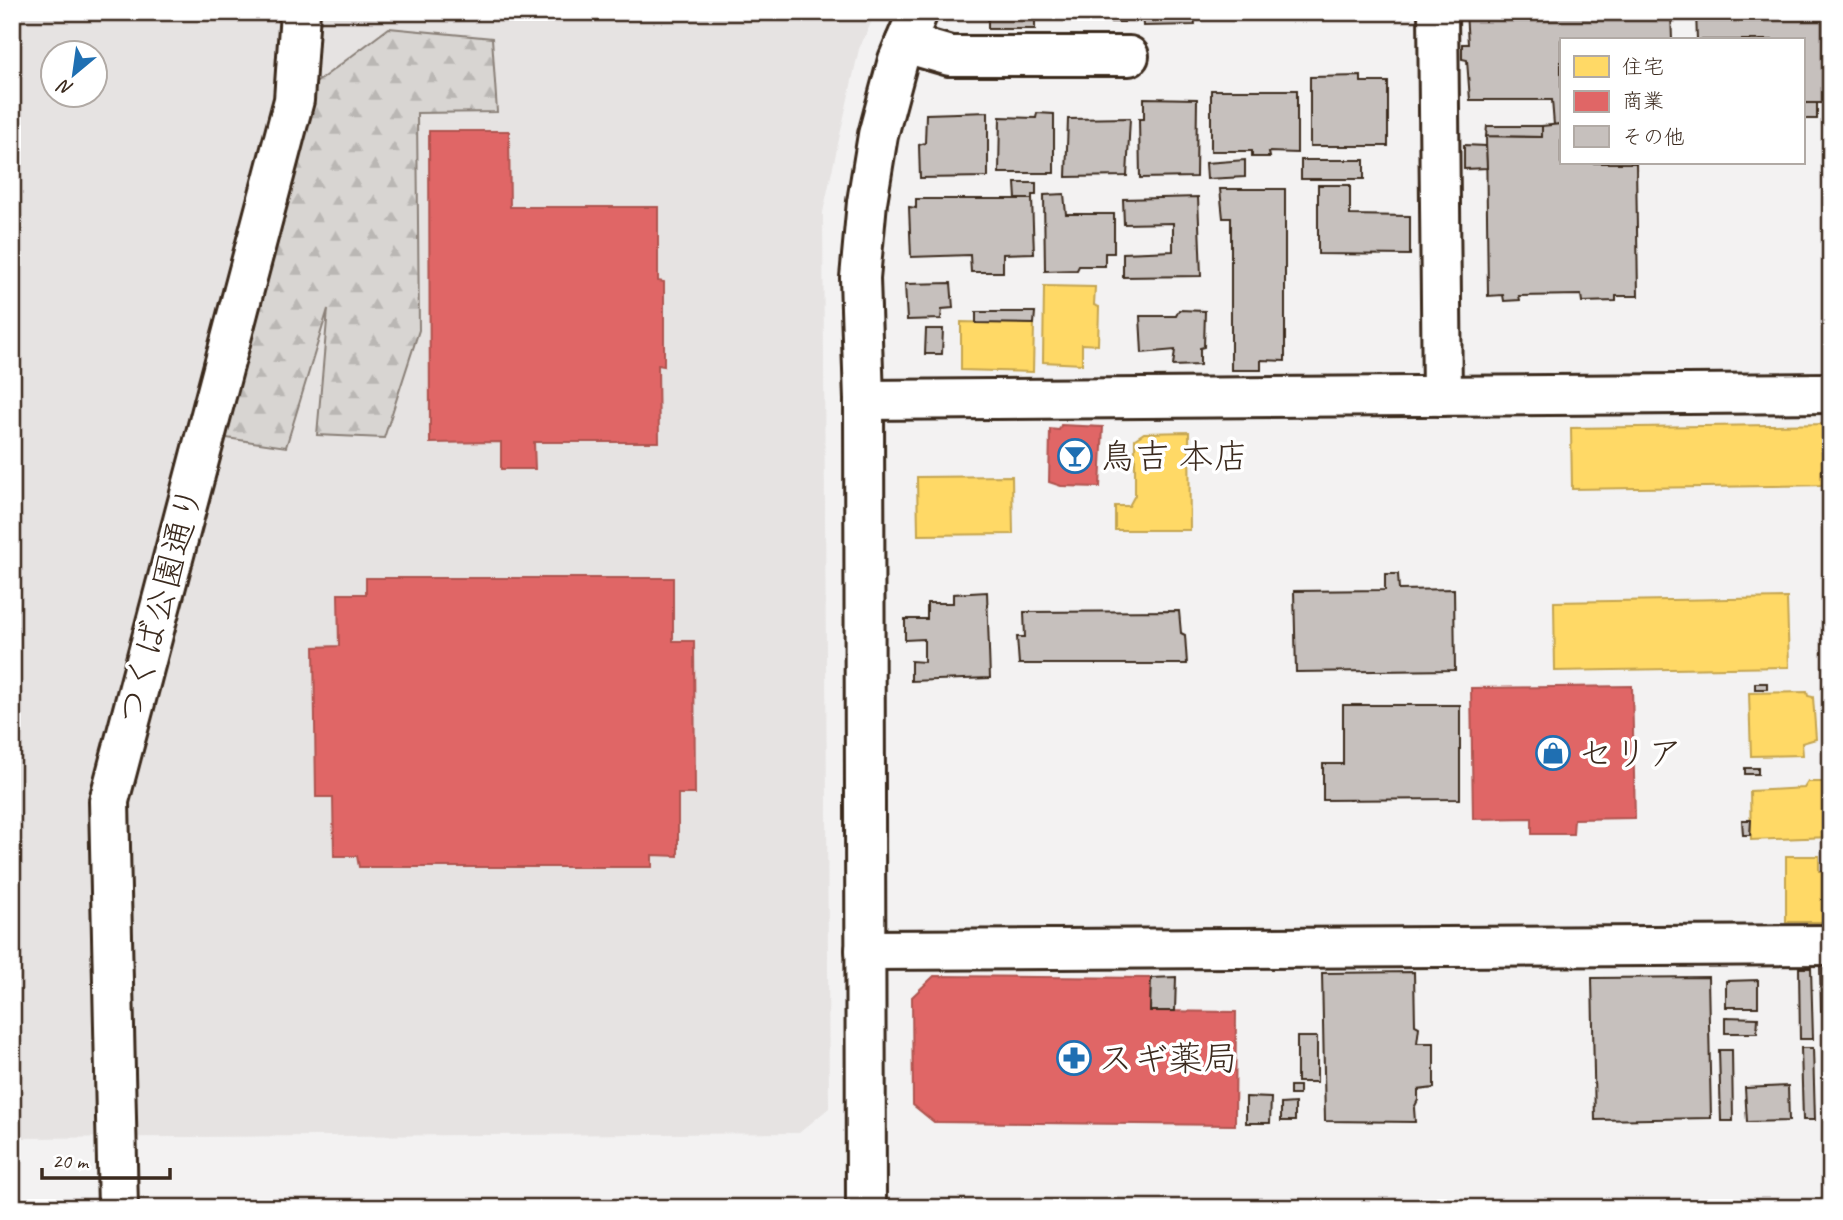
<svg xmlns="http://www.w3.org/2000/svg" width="1843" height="1220" font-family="Caveat,'Klee One',sans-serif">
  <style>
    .built { fill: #e6e3e2; fill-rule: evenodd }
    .forest { fill: url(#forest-firs); stroke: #8a8078; stroke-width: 2 }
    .homes { fill: #ffd966; stroke: #c4a450; stroke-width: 2 }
    .shops { fill: #e06666; stroke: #ae5450; stroke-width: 2 }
    .building { fill: #c6c0bd; stroke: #3b2a1e; stroke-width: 2 }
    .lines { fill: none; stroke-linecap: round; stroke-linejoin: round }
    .minor-casing { stroke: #3b2a1e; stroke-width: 44 }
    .minor { stroke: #fff; stroke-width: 38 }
    .labels { text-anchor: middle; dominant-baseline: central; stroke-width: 7; stroke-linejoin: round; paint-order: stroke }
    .poi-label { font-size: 35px; fill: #3b2a1e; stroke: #fff; text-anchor: start }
    .street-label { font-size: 35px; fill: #3b2a1e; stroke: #fff }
  </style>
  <defs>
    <pattern id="forest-firs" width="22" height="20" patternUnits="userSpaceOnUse" patternTransform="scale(1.75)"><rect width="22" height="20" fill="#d8d5d2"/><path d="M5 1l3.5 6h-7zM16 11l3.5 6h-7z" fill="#bab7b4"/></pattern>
  </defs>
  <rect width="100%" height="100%" fill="#f3f2f2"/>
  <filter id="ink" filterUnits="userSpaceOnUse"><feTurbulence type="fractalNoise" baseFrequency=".0143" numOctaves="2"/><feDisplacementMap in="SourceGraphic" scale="14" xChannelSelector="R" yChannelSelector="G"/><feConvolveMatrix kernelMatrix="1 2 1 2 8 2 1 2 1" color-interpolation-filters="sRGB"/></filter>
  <g filter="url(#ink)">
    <path class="built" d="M 12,12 L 876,12 L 859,49 L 823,212 L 829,1108 L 799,1133 L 12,1138 ZM 52,52 L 94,52 L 94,94 L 52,94 Z"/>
    <path class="forest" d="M 389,28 L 492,38 L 497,112 L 417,113 L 419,330 L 384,438 L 317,435 L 328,309 L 286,447 L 220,437 L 313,85 Z"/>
    <g class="homes">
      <path d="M 1044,286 L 1095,287 L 1094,305 L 1099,307 L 1098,345 L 1082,344 L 1082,364 L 1043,362 Z"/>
      <path d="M 961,322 L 1034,324 L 1033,372 L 961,370 Z"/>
      <path d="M 1831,424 L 1831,485 L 1572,489 L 1571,428 Z"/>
      <path d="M 1189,432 L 1190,530 L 1115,530 L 1115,506 L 1129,506 L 1135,495 L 1135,439 L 1144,433 Z"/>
      <path d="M 1012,476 L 1013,534 L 918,535 L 917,477 Z"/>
      <path d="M 1787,598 L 1789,667 L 1555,671 L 1554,602 Z"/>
      <path d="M 1807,692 L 1808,696 L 1813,697 L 1816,739 L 1802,743 L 1803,755 L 1751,756 L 1749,693 Z"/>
      <path d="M 1808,782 L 1827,782 L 1831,800 L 1831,837 L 1751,840 L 1750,791 L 1804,788 Z"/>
      <path d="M 1786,856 L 1819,856 L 1819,871 L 1831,871 L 1831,922 L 1786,922 Z"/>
    </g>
    <g class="shops">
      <path d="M 429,131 L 509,131 L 510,207 L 658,207 L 658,281 L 664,282 L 664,366 L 658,365 L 659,442 L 534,442 L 535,469 L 501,469 L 501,442 L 430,443 Z"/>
      <path d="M 1061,425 L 1103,427 L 1100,487 L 1061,486 L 1049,482 L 1050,429 L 1059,430 Z"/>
      <path d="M 366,578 L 673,578 L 673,641 L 694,641 L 695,794 L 678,794 L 678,856 L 652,855 L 652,867 L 359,867 L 357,856 L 334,856 L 333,797 L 316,797 L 314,647 L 339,646 L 338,594 L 366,594 Z"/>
      <path d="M 1632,686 L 1635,818 L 1574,819 L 1573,834 L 1532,834 L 1532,818 L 1473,819 L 1471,688 Z"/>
      <path d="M 934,976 L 1151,978 L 1150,1011 L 1236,1012 L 1235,1125 L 934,1122 L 913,1105 L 912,997 Z"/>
    </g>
    <g class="building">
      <rect x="988" y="12" width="47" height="17"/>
      <path d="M 1085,12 L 1124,12 L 1124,22 L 1084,22 Z"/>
      <path d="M 1142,12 L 1194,12 L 1195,25 L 1143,26 Z"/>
      <path d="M 1466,12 L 1671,12 L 1672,40 L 1561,40 L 1561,124 L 1554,125 L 1552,100 L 1470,100 L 1467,60 L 1462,59 L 1462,44 L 1468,44 Z"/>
      <path d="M 1696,12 L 1831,12 L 1831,103 L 1803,103 L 1803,40 L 1697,40 Z"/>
      <path d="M 1361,76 L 1361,82 L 1388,82 L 1388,146 L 1310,146 L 1310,77 Z"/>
      <path d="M 1211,90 L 1297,90 L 1297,153 L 1269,152 L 1270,157 L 1252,157 L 1252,151 L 1211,151 Z"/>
      <path d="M 1144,98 L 1197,99 L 1196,177 L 1140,178 L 1139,119 L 1144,119 Z"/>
      <rect x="1803" y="103" width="14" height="16"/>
      <path d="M 988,112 L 988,177 L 920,178 L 919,145 L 925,143 L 926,114 Z"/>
      <path d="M 1037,113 L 1054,114 L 1054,173 L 999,173 L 1000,117 L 1036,118 Z"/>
      <path d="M 1130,118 L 1127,176 L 1066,177 L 1068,119 Z"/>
      <path d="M 1561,124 L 1561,163 L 1636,163 L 1638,296 L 1616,296 L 1616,301 L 1582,302 L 1581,295 L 1519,296 L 1520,300 L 1504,301 L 1503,295 L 1488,296 L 1486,136 L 1542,137 L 1542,126 Z"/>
      <path d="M 1487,126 L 1542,126 L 1542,137 L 1486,136 Z"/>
      <path d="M 1464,145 L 1486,146 L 1487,168 L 1464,169 Z"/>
      <path d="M 1245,160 L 1245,177 L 1207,179 L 1206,163 Z"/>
      <rect x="1301" y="160" width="63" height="19"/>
      <path d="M 1015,183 L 1036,183 L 1036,195 L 1032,195 L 1032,199 L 1016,199 Z"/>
      <path d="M 1318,185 L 1350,185 L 1350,215 L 1410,216 L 1410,255 L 1318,254 Z"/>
      <path d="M 1220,189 L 1285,189 L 1285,361 L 1261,360 L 1261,370 L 1231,370 L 1231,218 L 1223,218 Z"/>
      <path d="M 1064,194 L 1066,214 L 1114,214 L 1114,253 L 1105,253 L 1105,266 L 1079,266 L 1077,270 L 1045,271 L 1044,195 Z"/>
      <path d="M 1198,197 L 1201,276 L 1123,277 L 1123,253 L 1173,251 L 1173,223 L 1124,224 L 1123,199 Z"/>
      <path d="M 916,199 L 1032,199 L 1034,253 L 1003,254 L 1003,272 L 971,272 L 970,255 L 911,257 L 909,207 L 916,208 Z"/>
      <path d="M 951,283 L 953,308 L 942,309 L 941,319 L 907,320 L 905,284 Z"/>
      <path d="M 1179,310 L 1205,311 L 1204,347 L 1200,348 L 1200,365 L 1173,366 L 1175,350 L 1142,353 L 1140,316 L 1176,316 Z"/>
      <path d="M 976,312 L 1035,312 L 1034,324 L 976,323 Z"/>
      <path d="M 926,329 L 943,329 L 942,354 L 925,354 Z"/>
      <path d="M 1385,574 L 1398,574 L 1399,590 L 1454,589 L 1455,670 L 1296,672 L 1294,591 L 1385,590 Z"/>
      <path d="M 987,592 L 990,678 L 911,681 L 911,661 L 924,662 L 924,639 L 905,640 L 905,619 L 927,619 L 927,603 L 953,603 L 953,594 Z"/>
      <path d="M 1179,611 L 1181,633 L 1185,635 L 1187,664 L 1019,664 L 1017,637 L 1025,637 L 1024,612 Z"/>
      <rect x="1755" y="683" width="12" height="6"/>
      <path d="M 1343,705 L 1460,705 L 1460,799 L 1323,800 L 1323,764 L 1343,764 Z"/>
      <rect x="1745" y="768" width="13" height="6"/>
      <path d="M 1742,820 L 1751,820 L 1750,835 L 1743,835 Z"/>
      <path d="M 1820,965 L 1831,965 L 1831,1010 L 1821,1011 Z"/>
      <path d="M 1799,968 L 1811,968 L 1813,1039 L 1800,1039 Z"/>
      <path d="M 1414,972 L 1415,1025 L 1419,1027 L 1417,1043 L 1434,1043 L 1434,1088 L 1418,1090 L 1418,1100 L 1414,1108 L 1415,1122 L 1325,1121 L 1322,973 Z"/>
      <path d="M 1176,977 L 1175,1011 L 1150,1011 L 1151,978 Z"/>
      <path d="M 1708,977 L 1711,1118 L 1595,1120 L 1592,978 Z"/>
      <path d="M 1758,980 L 1758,1007 L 1726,1007 L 1726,981 Z"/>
      <path d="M 1725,1017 L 1758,1018 L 1757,1033 L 1725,1033 Z"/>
      <rect x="1297" y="1037" width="20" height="45"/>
      <path d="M 1801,1048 L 1813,1048 L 1815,1120 L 1803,1120 Z"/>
      <path d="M 1719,1050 L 1732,1050 L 1733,1121 L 1721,1121 Z"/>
      <path d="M 1827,1057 L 1831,1057 L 1831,1108 L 1829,1108 Z"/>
      <rect x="1290" y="1086" width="9" height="9"/>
      <path d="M 1788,1086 L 1789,1121 L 1747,1122 L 1745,1088 Z"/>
      <path d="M 1246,1097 L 1271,1098 L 1270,1123 L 1246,1123 Z"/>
      <path d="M 1295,1103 L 1295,1121 L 1281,1121 L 1281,1104 Z"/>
    </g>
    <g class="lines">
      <g class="minor-casing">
        <g id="minor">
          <path d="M 1438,12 L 1442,396"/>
          <path d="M 905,43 L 950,56 L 1129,56"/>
          <path d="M 864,400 L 1831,393"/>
          <path d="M 865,950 L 1831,945"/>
          <path d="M 118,1208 L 109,801 L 294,100 L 300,12"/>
          <path d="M 866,1208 L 864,400 L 860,278 L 867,202 L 878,135 L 898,60 L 918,12"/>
        </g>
      </g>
      <use href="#minor" class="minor"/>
    </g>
  </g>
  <defs>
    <g id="bar-ring" transform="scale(1.75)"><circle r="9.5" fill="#fff" stroke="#1f6fb2" stroke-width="1.5"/><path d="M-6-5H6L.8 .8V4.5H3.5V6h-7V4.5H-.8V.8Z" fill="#1f6fb2"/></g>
    <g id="shop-ring" transform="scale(1.75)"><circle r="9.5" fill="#fff" stroke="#1f6fb2" stroke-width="1.5"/><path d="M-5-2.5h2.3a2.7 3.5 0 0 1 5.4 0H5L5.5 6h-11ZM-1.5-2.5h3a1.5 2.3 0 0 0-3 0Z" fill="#1f6fb2"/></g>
    <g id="pharmacy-ring" transform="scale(1.75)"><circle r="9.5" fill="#fff" stroke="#1f6fb2" stroke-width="1.5"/><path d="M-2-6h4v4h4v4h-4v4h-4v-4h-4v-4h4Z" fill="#1f6fb2"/></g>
  </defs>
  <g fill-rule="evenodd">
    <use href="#bar-ring" x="1075" y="456"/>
    <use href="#shop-ring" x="1553" y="753"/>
    <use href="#pharmacy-ring" x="1074" y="1058"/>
  </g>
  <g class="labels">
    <g class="poi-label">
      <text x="1100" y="456">鳥吉 本店</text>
      <text x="1578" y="753">セリア</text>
      <text x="1098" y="1058">スギ薬局</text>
    </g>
    <g class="street-label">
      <text transform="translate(160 605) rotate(-75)">つくば公園通り</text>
    </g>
  </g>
  <rect width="1843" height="1220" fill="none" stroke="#fff" stroke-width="42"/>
  <rect x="21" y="21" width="1801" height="1178" fill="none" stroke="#3b2a1e" stroke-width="2.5" filter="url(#ink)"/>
  <rect x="1560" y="38" width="245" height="126" fill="#ffffff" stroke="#b1aaa5" stroke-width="2"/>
  <rect x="1574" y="56" width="35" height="21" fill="#ffd966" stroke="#b1aaa5" stroke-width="2"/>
  <text x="1622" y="74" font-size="21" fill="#3b2a1e">住宅</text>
  <rect x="1574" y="91" width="35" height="21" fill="#e06666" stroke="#b1aaa5" stroke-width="2"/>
  <text x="1622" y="108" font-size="21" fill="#3b2a1e">商業</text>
  <rect x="1574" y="126" width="35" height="21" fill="#c6c0bd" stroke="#b1aaa5" stroke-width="2"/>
  <text x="1622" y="144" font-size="21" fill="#3b2a1e">その他</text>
  <g transform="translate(74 74) rotate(209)"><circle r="33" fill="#ffffff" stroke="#b1aaa5" stroke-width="2"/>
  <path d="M0-5L12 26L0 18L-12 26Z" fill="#1f6fb2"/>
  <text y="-10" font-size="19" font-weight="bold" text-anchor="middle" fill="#3b2a1e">N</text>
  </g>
  <path d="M42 1168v10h128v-10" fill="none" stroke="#3b2a1e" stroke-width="3.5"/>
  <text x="52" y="1168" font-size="21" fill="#3b2a1e" stroke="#ffffff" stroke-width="5" paint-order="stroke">20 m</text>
</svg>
